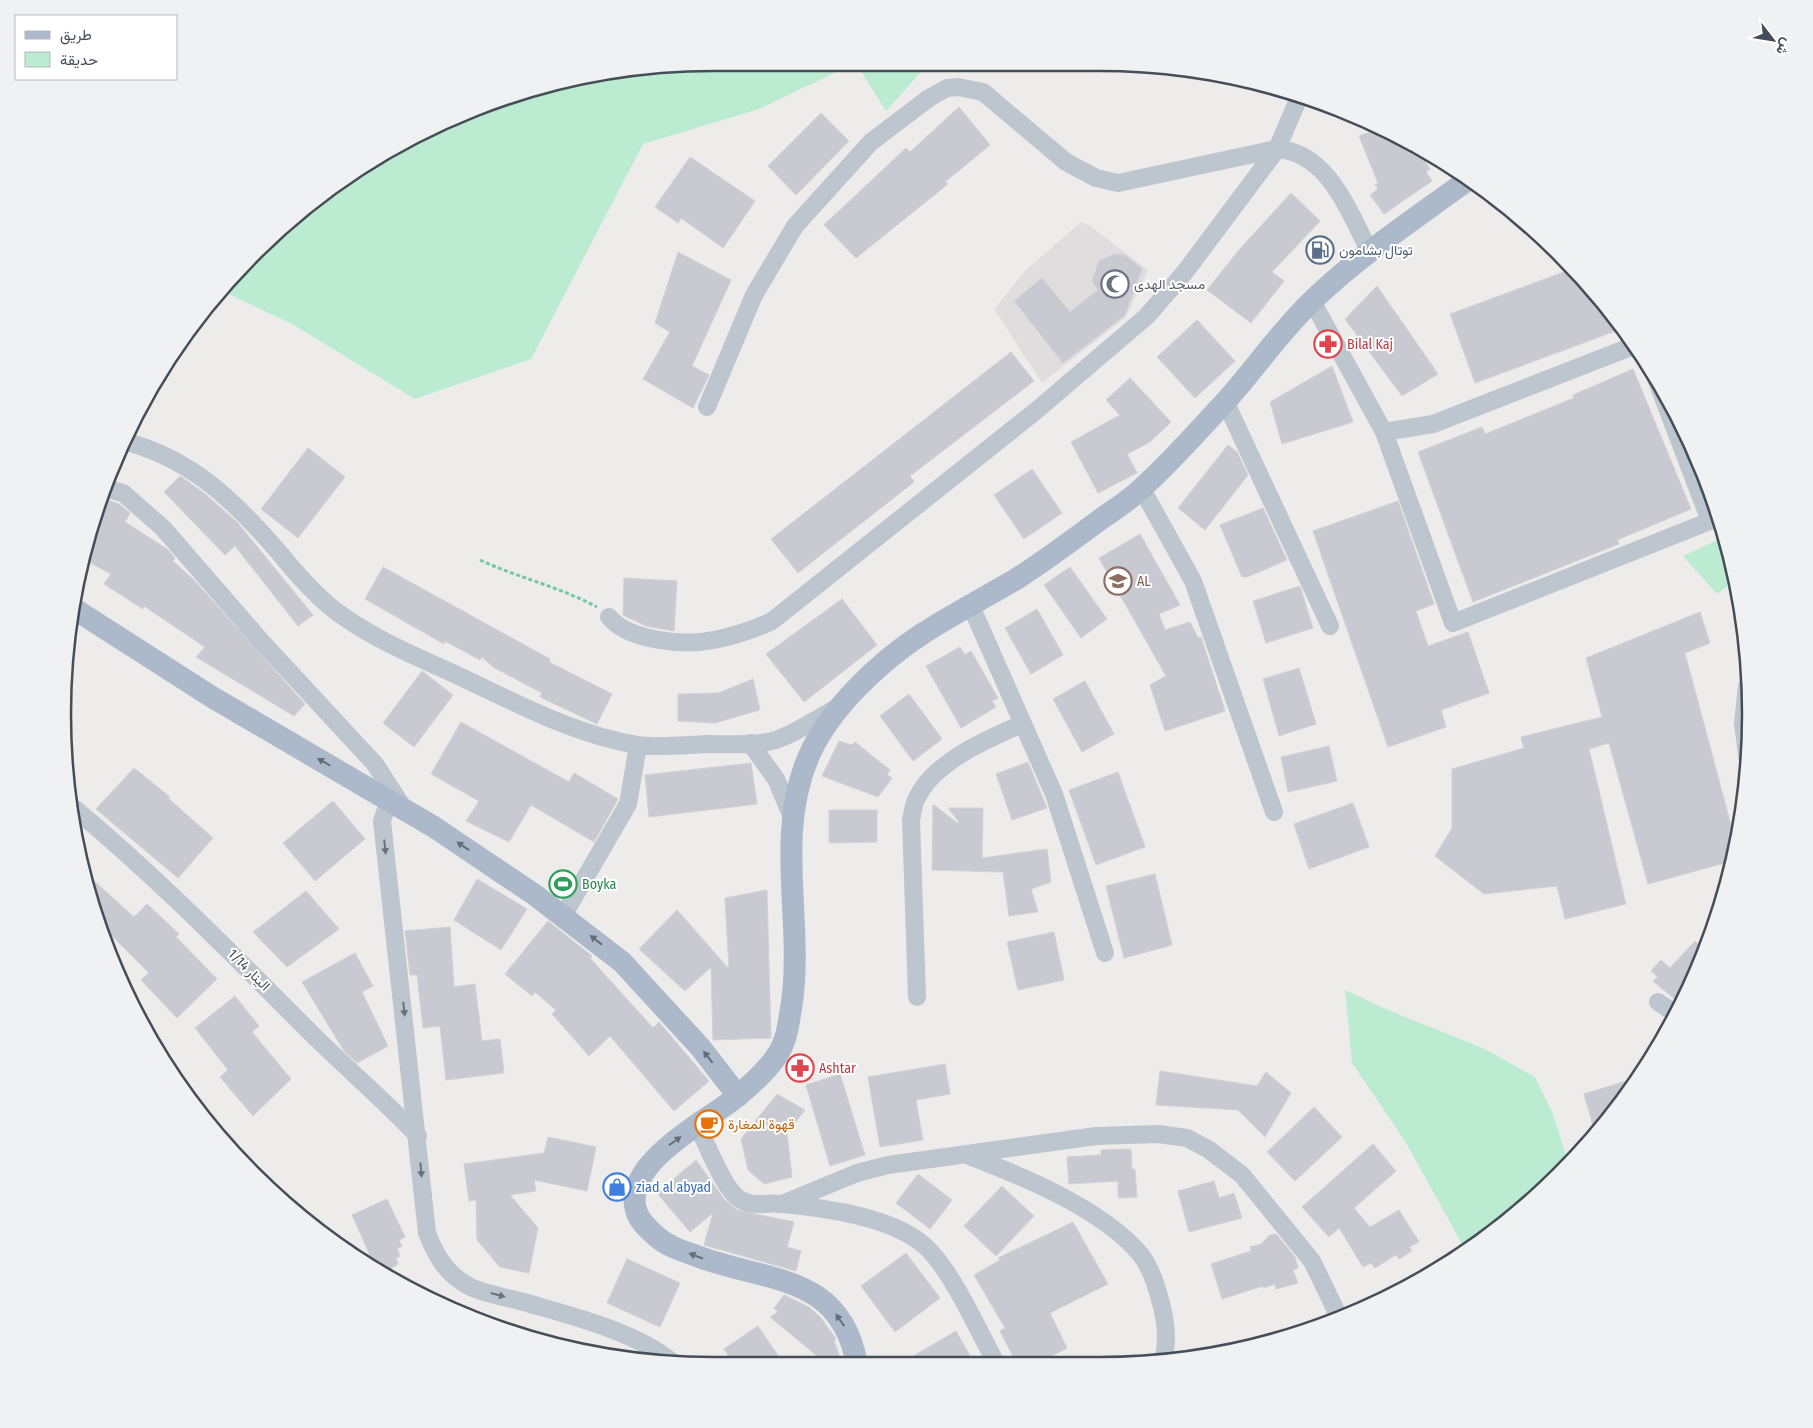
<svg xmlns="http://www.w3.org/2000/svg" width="1813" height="1428" font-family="'Fira Sans Condensed',Vazirmatn,sans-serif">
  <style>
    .education { fill: #dfdddd }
    .green { fill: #bbebd1 }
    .building { fill: #c9cad1; stroke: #d0d1d7 }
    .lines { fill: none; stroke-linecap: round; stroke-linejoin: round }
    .path { stroke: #75c7a4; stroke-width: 3; stroke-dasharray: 4 2.5; stroke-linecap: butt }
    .minor { stroke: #bdc5ce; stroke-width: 18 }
    .major { stroke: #acb9ca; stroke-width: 22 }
    .oneway { fill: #646e7a }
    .oneway2 { fill: #69727b }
    .labels { text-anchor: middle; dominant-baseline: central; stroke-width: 4; stroke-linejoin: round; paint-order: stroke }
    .service-label { font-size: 14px; fill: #4e5e75; stroke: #fff; text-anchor: start }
    .worship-label { font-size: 14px; fill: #5b616d; stroke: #fff; text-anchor: start }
    .health-label { font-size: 14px; fill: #be3a42; stroke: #fff; text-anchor: start }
    .education-label { font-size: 14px; fill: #785e54; stroke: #fff; text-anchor: start }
    .leisure-label { font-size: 14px; fill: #27864d; stroke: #fff; text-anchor: start }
    .street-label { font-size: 14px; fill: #454e58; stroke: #fff }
    .food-label { font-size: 14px; fill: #c56008; stroke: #fff; text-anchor: start }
    .shop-label { font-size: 14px; fill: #366cbe; stroke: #fff; text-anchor: start }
    .rim { fill: none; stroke: #454e58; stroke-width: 2.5 }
  </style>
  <rect width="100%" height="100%" fill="#eeeceb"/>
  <path class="education" d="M 1081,222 L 1089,225 L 1148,270 L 1126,317 L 1042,383 L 994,309 L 1024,272 Z"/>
  <g class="green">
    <path d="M 714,63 L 855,63 L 759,109 L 643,144 L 531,359 L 415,399 L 292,324 L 224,292 L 253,254 L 388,150 L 545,85 Z"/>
    <path d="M 856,63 L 929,63 L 886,111 Z"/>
    <path d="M 1724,537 L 1734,581 L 1717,594 L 1683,556 Z"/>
    <path d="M 1345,990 L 1388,1010 L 1485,1049 L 1535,1077 L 1553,1114 L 1568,1162 L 1529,1204 L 1462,1251 L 1461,1242 L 1405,1141 L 1352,1063 Z"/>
  </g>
  <g class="building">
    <path d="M 959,107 L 990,145 L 945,182 L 948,184 L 856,258 L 824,225 L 906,148 L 910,152 Z"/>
    <path d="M 821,113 L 849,141 L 796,195 L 768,166 Z"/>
    <path d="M 1378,129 L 1418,147 L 1427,160 L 1425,162 L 1430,169 L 1426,172 L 1432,181 L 1384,214 L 1370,195 L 1378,189 L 1375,185 L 1378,183 L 1359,136 Z"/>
    <path d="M 690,157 L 755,201 L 723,248 L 681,218 L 678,223 L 655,207 Z"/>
    <path d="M 1291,193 L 1320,221 L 1272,272 L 1284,281 L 1251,323 L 1207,290 L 1238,251 Z"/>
    <path d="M 678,252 L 731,280 L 692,366 L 709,375 L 693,408 L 643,379 L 670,332 L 655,323 Z"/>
    <path d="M 1115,254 L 1125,255 L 1142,269 L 1125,315 L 1063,363 L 1014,301 L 1042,278 L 1070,312 L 1098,290 L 1092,281 L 1099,261 Z"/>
    <path d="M 1572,269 L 1589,284 L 1621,329 L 1475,383 L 1450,314 Z"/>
    <path d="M 1377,286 L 1438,374 L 1402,396 L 1345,319 Z"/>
    <path d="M 1197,320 L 1235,361 L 1195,398 L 1157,357 Z"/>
    <path d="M 1011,352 L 1034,381 L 910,476 L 914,482 L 798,573 L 771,539 Z"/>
    <path d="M 1332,366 L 1353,422 L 1282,444 L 1270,402 Z"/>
    <path d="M 1633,369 L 1691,509 L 1617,540 L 1619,544 L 1473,602 L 1418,452 L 1482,427 L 1485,434 L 1574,398 L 1573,395 Z"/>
    <path d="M 1130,378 L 1171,422 L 1150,442 L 1127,454 L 1137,473 L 1098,493 L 1071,442 L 1120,415 L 1106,400 Z"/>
    <path d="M 1228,445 L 1237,452 L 1248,475 L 1205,530 L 1178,508 Z"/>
    <path d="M 308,448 L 345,477 L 298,538 L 261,509 Z"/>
    <path d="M 1032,469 L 1062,513 L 1024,539 L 994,495 Z"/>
    <path d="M 180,476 L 204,493 L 237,522 L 313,615 L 298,626 L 235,546 L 225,555 L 164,492 Z"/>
    <path d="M 104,499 L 119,504 L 130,513 L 125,522 L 167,549 L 175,558 L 173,561 L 195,581 L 305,704 L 294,716 L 196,657 L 205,647 L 144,606 L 143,609 L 104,584 L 111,574 L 83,559 L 85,546 Z"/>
    <path d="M 1398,501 L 1434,604 L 1416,611 L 1428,646 L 1468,632 L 1489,693 L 1441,710 L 1446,727 L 1388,747 L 1313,531 Z"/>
    <path d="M 1263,508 L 1287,560 L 1247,577 L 1242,577 L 1220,525 Z"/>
    <path d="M 1140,534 L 1180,605 L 1159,614 L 1165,630 L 1190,622 L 1198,638 L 1201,637 L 1225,711 L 1165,731 L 1150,685 L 1166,676 L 1099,558 Z"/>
    <path d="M 383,567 L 550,659 L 549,662 L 612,694 L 597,724 L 540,697 L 542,693 L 493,667 L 482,657 L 480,660 L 445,641 L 444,644 L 365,599 Z"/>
    <path d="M 1070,567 L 1107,619 L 1081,638 L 1044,585 Z"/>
    <path d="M 624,578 L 677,581 L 674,631 L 646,626 L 623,615 Z"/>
    <path d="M 1300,586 L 1313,628 L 1266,643 L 1253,601 Z"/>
    <path d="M 842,599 L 877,645 L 804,702 L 766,654 Z"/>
    <path d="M 1037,609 L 1063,655 L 1031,674 L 1005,628 Z"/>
    <path d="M 1700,612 L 1710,643 L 1685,653 L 1735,840 L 1732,861 L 1648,884 L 1609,743 L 1589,749 L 1626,904 L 1565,919 L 1557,886 L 1484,894 L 1435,856 L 1452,828 L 1452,769 L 1524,748 L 1521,737 L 1602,717 L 1586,658 Z"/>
    <path d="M 960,647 L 965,655 L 971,651 L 998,698 L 992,701 L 996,707 L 961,728 L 926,666 Z"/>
    <path d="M 1299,668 L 1316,724 L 1279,736 L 1263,679 Z"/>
    <path d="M 422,671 L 453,695 L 414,747 L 383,723 Z"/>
    <path d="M 753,679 L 760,710 L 715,723 L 678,721 L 678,694 L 718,693 Z"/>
    <path d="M 1085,681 L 1114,734 L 1082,752 L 1053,699 Z"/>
    <path d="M 909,694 L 942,739 L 913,761 L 880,716 Z"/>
    <path d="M 461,722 L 569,782 L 574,773 L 618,799 L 594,842 L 531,805 L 509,842 L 466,821 L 479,801 L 431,774 Z"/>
    <path d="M 839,741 L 852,745 L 855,742 L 890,770 L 887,775 L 892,778 L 878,797 L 822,776 Z"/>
    <path d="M 1329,746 L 1337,781 L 1288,792 L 1281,757 Z"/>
    <path d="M 1028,762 L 1047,808 L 1012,820 L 996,774 Z"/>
    <path d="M 751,763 L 757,804 L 649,817 L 645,775 Z"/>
    <path d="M 134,768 L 170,797 L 168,798 L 213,838 L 178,878 L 96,809 Z"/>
    <path d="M 1118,772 L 1145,847 L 1096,865 L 1069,790 Z"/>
    <path d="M 333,801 L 365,839 L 315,881 L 283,843 Z"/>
    <path d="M 1353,803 L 1369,847 L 1309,869 L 1294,824 Z"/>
    <path d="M 933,804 L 957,823 L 959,822 L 948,808 L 983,808 L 982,858 L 1047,849 L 1051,882 L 1031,889 L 1038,912 L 1009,916 L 1003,872 L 932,870 Z"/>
    <path d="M 829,810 L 877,810 L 877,842 L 829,843 Z"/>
    <path d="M 83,871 L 134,917 L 147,904 L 179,934 L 176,937 L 217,979 L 177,1018 L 141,980 L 149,973 L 103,927 L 85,883 Z"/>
    <path d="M 1155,874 L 1172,945 L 1124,958 L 1106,886 Z"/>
    <path d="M 477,879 L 527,909 L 501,950 L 454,920 Z"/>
    <path d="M 767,890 L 771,1038 L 713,1040 L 711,967 L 685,991 L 639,949 L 677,910 L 729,969 L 725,898 Z"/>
    <path d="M 306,891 L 339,929 L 287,967 L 253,932 Z"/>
    <path d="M 548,921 L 592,956 L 590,958 L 653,1028 L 659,1022 L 709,1081 L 674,1111 L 610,1036 L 589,1056 L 552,1014 L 556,1010 L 535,992 L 532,996 L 505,974 Z"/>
    <path d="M 450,927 L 454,987 L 475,984 L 482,1041 L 500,1039 L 504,1073 L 446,1080 L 440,1026 L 423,1028 L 417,975 L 410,975 L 405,931 Z"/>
    <path d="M 1054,932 L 1064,980 L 1018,990 L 1007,942 Z"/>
    <path d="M 1695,941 L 1703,949 L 1682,1005 L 1653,981 L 1658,977 L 1651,971 L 1661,960 L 1670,968 Z"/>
    <path d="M 355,953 L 373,986 L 362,992 L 388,1046 L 357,1063 L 344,1051 L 302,982 Z"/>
    <path d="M 235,996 L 259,1026 L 252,1032 L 291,1079 L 253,1116 L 220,1077 L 228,1070 L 195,1028 Z"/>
    <path d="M 945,1064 L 950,1094 L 916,1100 L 923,1140 L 880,1147 L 868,1077 Z"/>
    <path d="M 1160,1071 L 1257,1086 L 1266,1072 L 1291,1093 L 1265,1137 L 1238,1110 L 1156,1105 Z"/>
    <path d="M 840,1074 L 865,1155 L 830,1166 L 806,1085 Z"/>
    <path d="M 1636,1078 L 1616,1110 L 1595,1132 L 1584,1094 Z"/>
    <path d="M 777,1094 L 805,1110 L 787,1133 L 792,1177 L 764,1184 L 748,1170 L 741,1139 Z"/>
    <path d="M 1314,1107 L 1342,1137 L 1295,1181 L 1267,1152 Z"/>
    <path d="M 548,1137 L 596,1147 L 587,1191 L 534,1180 L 536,1191 L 510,1195 L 538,1228 L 529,1273 L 500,1267 L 477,1240 L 476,1200 L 469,1201 L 464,1164 L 544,1153 Z"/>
    <path d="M 1373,1144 L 1396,1171 L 1354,1208 L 1370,1227 L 1399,1210 L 1419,1242 L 1409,1247 L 1412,1251 L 1399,1259 L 1396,1255 L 1375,1268 L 1371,1263 L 1363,1267 L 1339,1228 L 1329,1237 L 1302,1207 Z"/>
    <path d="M 1131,1149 L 1132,1169 L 1135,1169 L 1137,1197 L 1118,1198 L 1118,1181 L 1069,1184 L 1067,1157 L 1101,1155 L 1101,1150 Z"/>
    <path d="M 696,1160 L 724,1199 L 737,1210 L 794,1222 L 787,1247 L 801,1251 L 796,1271 L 704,1245 L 713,1213 L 690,1232 L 657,1193 Z"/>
    <path d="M 918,1174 L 952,1200 L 930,1229 L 896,1203 Z"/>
    <path d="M 1214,1181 L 1219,1198 L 1234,1193 L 1242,1218 L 1189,1232 L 1178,1191 Z"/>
    <path d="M 1002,1186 L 1034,1216 L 996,1256 L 964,1226 Z"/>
    <path d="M 387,1199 L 405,1237 L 399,1240 L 402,1246 L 397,1249 L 400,1256 L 396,1258 L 398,1264 L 384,1273 L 376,1269 L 352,1215 Z"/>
    <path d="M 1073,1222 L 1108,1284 L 1050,1313 L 1067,1348 L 1036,1364 L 1017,1364 L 1000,1331 L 1005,1328 L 974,1275 L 1000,1260 L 998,1258 Z"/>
    <path d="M 1276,1234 L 1295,1257 L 1298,1268 L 1293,1270 L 1298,1283 L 1276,1289 L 1275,1284 L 1263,1288 L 1263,1286 L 1222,1299 L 1211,1264 L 1251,1251 L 1250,1247 L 1261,1244 L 1270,1235 Z"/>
    <path d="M 906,1253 L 940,1298 L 895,1332 L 861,1286 Z"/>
    <path d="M 627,1259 L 680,1283 L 660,1327 L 607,1303 Z"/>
    <path d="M 784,1295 L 809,1307 L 821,1318 L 836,1339 L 834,1341 L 843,1365 L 828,1365 L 770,1317 L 778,1312 L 774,1308 Z"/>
    <path d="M 758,1326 L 781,1360 L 774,1365 L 735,1365 L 724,1349 Z"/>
    <path d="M 956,1331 L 975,1365 L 898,1365 Z"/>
  </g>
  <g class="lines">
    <path class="path" d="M 480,560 C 519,578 560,587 597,607"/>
    <g class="minor">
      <path d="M 1312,301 L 1384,432 L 1453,623 L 1710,521 L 1656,379"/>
      <path d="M 1225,401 L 1330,626"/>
      <path d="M 707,407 L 754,295 L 795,226 L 871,142 L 929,98 L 947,88 L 958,87 L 983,92 L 1066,162 L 1096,178 L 1118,183 L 1277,149 C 1328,152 1349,212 1370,252"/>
      <path d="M 1384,432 L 1433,424 L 1633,346"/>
      <path d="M 127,442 C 193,460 234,501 277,550 C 294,571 312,592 333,609 C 372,639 418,657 463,678 C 518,704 576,735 637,745 C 660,748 683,745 706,744 C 728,744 751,746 772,741 C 790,737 819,717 837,708"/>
      <path d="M 108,489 L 123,493 L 163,528 L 261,641 L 375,764 L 404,809"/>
      <path d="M 1142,489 L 1193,581 L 1274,812"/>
      <path d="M 971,606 L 1054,794 L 1105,953"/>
      <path d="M 609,617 C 629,641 684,646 714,640 C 734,636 753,630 772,621 L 1037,410 L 1147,316 L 1185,272 L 1277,149 L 1300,95"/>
      <path d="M 1747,686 L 1743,723 L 1748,762"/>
      <path d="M 750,743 L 776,779 L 792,817"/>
      <path d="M 393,802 L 385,812 L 382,821 L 427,1233 C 435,1253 444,1270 462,1282 C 478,1293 501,1296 520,1301 C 568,1315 632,1330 671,1361"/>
      <path d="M 75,809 C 159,879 234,956 311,1033 C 346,1068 384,1100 418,1136"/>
      <path d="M 563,916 L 628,804 L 638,745"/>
      <path d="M 917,997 L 911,820 C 913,813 913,804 917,798 C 933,762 988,739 1022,724"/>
      <path d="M 1658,1002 L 1676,1014"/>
      <path d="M 697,1125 C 707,1144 723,1187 738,1198 C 750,1208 768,1202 782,1204 C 826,1208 894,1217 926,1247 C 952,1271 979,1332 997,1365"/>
      <path d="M 967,1155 C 1022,1176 1103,1209 1141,1255 C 1152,1269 1158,1291 1162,1307 C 1166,1324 1168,1343 1163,1360"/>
      <path d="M 782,1204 L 857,1173 L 888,1165 L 1096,1136 L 1158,1134 L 1187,1138 L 1208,1149 L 1242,1175 L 1312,1261 L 1339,1317"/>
    </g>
    <g class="major">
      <path d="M 76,610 L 212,697 L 434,827 L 535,895 L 622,962 L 700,1047 L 738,1096"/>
      <path d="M 857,1365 C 841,1271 764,1283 694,1255 C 680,1250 667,1246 656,1236 C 648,1229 639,1221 636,1210 C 622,1162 710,1120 739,1095 C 753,1083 770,1068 779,1052 C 788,1037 789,1019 792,1002 C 803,921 775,836 808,758 C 828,710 879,662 922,634 C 953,614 986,597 1018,578 C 1046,560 1074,539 1101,519 C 1115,509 1130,500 1142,488 C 1171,462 1198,431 1225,402 C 1255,369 1281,330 1314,299 C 1361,254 1416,218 1469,179"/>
    </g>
  </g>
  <defs><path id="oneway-solid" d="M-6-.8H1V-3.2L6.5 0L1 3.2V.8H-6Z" transform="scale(1.25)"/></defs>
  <g class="oneway">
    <use href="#oneway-solid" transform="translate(324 762) rotate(-150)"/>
    <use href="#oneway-solid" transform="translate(463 846) rotate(-146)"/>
    <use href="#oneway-solid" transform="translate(596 940) rotate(-142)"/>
    <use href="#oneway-solid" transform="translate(708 1057) rotate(-128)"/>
    <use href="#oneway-solid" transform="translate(675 1141) rotate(-35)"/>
    <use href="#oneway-solid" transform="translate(696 1256) rotate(-159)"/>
    <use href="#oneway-solid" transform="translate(840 1320) rotate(-125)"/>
  </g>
  <g class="oneway2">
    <use href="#oneway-solid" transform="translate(385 847) rotate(84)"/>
    <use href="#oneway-solid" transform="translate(404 1009) rotate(84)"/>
    <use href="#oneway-solid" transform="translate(421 1170) rotate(85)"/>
    <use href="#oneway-solid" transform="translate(498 1295) rotate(15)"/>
  </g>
  <defs>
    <g id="fuel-ring" transform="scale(1.4375)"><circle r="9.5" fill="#fff" stroke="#5c6f8a" stroke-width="1.5"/><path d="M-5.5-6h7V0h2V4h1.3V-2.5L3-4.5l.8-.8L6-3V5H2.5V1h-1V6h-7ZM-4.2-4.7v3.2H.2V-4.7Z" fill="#5c6f8a"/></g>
    <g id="mosque-ring" transform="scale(1.4375)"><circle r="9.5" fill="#fff" stroke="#6b7280" stroke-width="1.5"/><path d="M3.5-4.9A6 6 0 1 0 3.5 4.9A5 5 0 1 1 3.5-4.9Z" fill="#6b7280"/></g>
    <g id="pharmacy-ring" transform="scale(1.4375)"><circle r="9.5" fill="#fff" stroke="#e0444e" stroke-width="1.5"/><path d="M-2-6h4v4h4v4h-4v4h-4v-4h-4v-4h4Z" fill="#e0444e"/></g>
    <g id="school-ring" transform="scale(1.4375)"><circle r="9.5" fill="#fff" stroke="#8d6e63" stroke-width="1.5"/><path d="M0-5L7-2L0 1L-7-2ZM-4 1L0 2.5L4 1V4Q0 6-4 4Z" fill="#8d6e63"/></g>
    <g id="stadium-ring" transform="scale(1.4375)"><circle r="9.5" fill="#fff" stroke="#2e9e5b" stroke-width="1.5"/><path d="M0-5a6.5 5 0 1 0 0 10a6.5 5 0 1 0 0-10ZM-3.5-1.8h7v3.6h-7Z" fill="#2e9e5b"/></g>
    <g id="cafe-ring" transform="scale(1.4375)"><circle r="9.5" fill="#fff" stroke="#e8710a" stroke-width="1.5"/><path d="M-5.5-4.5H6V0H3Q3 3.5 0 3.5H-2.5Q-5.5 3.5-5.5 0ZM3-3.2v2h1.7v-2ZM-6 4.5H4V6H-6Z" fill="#e8710a"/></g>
    <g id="shop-ring" transform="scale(1.4375)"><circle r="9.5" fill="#fff" stroke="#3f7fe0" stroke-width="1.5"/><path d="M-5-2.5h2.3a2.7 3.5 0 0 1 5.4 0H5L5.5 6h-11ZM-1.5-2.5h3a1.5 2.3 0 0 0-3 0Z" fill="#3f7fe0"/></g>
  </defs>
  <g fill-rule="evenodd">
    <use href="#fuel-ring" x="1320" y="250"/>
    <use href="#mosque-ring" x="1115" y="284"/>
    <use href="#pharmacy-ring" x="1328" y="344"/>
    <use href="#school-ring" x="1118" y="581"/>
    <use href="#stadium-ring" x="563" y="884"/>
    <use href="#pharmacy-ring" x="800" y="1068"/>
    <use href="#cafe-ring" x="709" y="1124"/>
    <use href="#shop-ring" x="617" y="1187"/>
  </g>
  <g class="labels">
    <g class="service-label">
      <text x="1339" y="250">توتال بشامون</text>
    </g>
    <g class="worship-label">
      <text x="1134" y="284">مسجد الهدى</text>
    </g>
    <g class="health-label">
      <text x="1347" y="344">Bilal Kaj</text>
      <text x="819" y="1068">Ashtar</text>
    </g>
    <g class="education-label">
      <text x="1137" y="581">AL</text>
    </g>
    <g class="leisure-label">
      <text x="582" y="884">Boyka</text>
    </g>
    <g class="street-label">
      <text transform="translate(249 970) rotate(45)">الينار 1/14</text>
    </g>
    <g class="food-label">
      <text x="728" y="1124">قهوة المغارة</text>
    </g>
    <g class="shop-label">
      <text x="636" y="1187">ziad al abyad</text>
    </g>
  </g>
  <path d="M0 0H1813V1428H0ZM714 71H1099A643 643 0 0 1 1742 714V714A643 643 0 0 1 1099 1357H714A643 643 0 0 1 71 714V714A643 643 0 0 1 714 71Z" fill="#f0f1f2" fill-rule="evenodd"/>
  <path class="rim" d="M714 71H1099A643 643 0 0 1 1742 714V714A643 643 0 0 1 1099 1357H714A643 643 0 0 1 71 714V714A643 643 0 0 1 714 71Z"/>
  <rect x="15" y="15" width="162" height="65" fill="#ffffff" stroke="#b5b8bc"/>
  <rect x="25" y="31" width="25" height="8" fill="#acb9ca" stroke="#b5b8bc"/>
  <text x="60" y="40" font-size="15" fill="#454e58">طريق</text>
  <rect x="25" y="52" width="25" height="15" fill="#bbebd1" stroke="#b5b8bc"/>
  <text x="60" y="65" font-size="15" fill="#454e58">حديقة</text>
  <g transform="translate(1773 40) rotate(121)" stroke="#ffffff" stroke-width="4" paint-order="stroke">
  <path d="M0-4L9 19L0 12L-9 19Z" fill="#454e58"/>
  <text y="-8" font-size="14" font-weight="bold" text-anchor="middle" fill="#454e58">ش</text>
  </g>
</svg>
